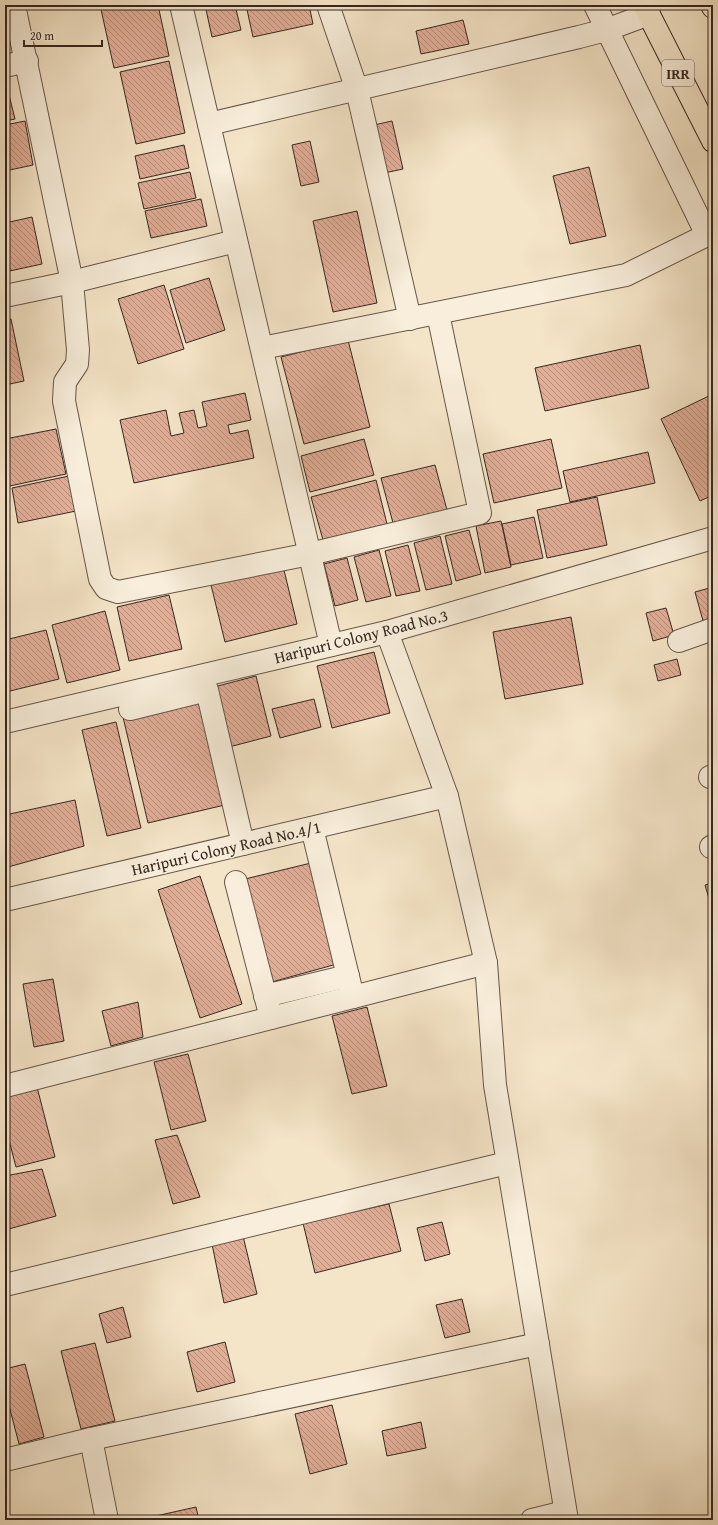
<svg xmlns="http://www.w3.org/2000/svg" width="718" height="1525" font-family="'Gentium Book Plus',serif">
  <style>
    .building { fill: url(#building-back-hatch); stroke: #35261f }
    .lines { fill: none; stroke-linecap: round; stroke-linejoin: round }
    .minor-casing { stroke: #655649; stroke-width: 24 }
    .highway-casing { stroke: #35261f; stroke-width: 24 }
    .minor { stroke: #f8eedb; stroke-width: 22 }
    .highway { stroke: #f5e5c8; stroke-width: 22 }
    .labels { text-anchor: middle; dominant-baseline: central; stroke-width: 3; stroke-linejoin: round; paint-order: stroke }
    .shield { fill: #f8eedb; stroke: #706257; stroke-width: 1 }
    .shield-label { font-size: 15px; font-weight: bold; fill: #35261f }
    .street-label { font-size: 16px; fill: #35261f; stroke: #f8eedb }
  </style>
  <defs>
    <pattern id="building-back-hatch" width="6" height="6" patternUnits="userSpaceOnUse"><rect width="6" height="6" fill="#e1ae98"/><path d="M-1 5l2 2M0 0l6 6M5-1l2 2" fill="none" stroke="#b78d7b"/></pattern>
  </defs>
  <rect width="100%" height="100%" fill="#f5e5c8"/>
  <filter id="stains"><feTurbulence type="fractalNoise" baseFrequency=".005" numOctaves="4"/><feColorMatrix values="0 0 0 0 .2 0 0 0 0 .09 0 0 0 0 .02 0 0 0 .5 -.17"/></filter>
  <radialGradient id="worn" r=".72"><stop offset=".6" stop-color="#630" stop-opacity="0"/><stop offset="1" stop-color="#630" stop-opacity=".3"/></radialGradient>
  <g class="building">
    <path d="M 100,5 L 158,5 L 169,56 L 114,68 Z"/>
    <path d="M 205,5 L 235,5 L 241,30 L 212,37 Z"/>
    <path d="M 246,5 L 309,5 L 313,24 L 253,37 Z"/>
    <path d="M 463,20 L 469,44 L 421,54 L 416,31 Z"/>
    <path d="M 169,61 L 185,133 L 136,144 L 120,72 Z"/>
    <path d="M 5,79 L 15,119 L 5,121 Z"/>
    <path d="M 25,121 L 33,165 L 5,171 L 5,125 Z"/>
    <path d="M 392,121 L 403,169 L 384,173 L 374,125 Z"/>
    <path d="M 310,141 L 319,182 L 301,186 L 292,145 Z"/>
    <path d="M 184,145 L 189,168 L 140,179 L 135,156 Z"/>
    <path d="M 589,167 L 606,236 L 570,244 L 553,176 Z"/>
    <path d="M 190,172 L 196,198 L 144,209 L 138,183 Z"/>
    <path d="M 201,199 L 207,226 L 151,238 L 145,211 Z"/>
    <path d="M 357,211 L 377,303 L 333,312 L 313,221 Z"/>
    <path d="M 32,217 L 42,264 L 5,272 L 5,223 Z"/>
    <path d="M 209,278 L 225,330 L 186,343 L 170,290 Z"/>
    <path d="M 164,285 L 184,349 L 138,364 L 118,299 Z"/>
    <path d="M 11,319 L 24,381 L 5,385 L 5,320 Z"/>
    <path d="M 348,340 L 370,427 L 304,444 L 281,357 Z"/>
    <path d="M 640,345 L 649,388 L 545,411 L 535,368 Z"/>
    <path d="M 245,393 L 251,420 L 228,425 L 230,434 L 248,430 L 254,458 L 134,483 L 120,420 L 166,410 L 171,436 L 184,433 L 179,413 L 194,410 L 198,428 L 207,426 L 202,402 Z"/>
    <path d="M 713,394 L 713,495 L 700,501 L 661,419 Z"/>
    <path d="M 56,429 L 66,474 L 5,487 L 5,439 Z"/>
    <path d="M 364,439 L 374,475 L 310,492 L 301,456 Z"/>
    <path d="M 551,439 L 562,488 L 494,503 L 483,454 Z"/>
    <path d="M 648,452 L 655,483 L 570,502 L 563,471 Z"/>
    <path d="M 435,465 L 447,510 L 393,523 L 381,478 Z"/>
    <path d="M 69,476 L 76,511 L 18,523 L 12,488 Z"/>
    <path d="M 376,480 L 387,524 L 323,540 L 311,497 Z"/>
    <path d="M 597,497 L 607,545 L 547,558 L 537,510 Z"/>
    <path d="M 534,517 L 543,558 L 511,565 L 502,524 Z"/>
    <path d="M 501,521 L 511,567 L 485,573 L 476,526 Z"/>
    <path d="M 469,530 L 481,574 L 456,581 L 445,536 Z"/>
    <path d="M 440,536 L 452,584 L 426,590 L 414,543 Z"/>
    <path d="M 408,545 L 420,591 L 396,596 L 385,551 Z"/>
    <path d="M 379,550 L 391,596 L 366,602 L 354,557 Z"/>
    <path d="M 347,558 L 358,600 L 335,606 L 324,564 Z"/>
    <path d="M 283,566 L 297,624 L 225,642 L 211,585 Z"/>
    <path d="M 713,587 L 713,625 L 705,628 L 695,592 Z"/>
    <path d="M 169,595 L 182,649 L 129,661 L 117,607 Z"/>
    <path d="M 666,608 L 674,635 L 653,641 L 646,613 Z"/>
    <path d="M 105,611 L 120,670 L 67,683 L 52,625 Z"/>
    <path d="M 571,617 L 583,684 L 505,699 L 493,632 Z"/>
    <path d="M 46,630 L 59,679 L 6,692 L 5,687 L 5,640 Z"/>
    <path d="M 374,652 L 390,713 L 332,728 L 317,666 Z"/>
    <path d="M 677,659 L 681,675 L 658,681 L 654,665 Z"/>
    <path d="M 256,676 L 271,736 L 229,747 L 214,687 Z"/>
    <path d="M 203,697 L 229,804 L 148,823 L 123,717 Z"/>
    <path d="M 314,699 L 321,727 L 280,738 L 272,709 Z"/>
    <path d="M 116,722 L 141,828 L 107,836 L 82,730 Z"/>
    <path d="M 75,800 L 84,846 L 8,867 L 5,856 L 5,815 Z"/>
    <path d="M 311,863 L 337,964 L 268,983 L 241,880 Z"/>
    <path d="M 200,876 L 242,1004 L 200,1018 L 158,890 Z"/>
    <path d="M 713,883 L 713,909 L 712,909 L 705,885 Z"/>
    <path d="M 53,979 L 64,1041 L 34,1047 L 23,984 Z"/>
    <path d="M 138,1002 L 143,1037 L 111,1046 L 102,1011 Z"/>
    <path d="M 367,1007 L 387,1086 L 352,1094 L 332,1016 Z"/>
    <path d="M 188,1054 L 206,1121 L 171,1130 L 154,1062 Z"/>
    <path d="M 37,1087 L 55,1157 L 16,1167 L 5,1125 L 5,1095 Z"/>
    <path d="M 177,1135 L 200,1197 L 173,1204 L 155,1140 Z"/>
    <path d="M 42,1169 L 56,1216 L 5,1230 L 5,1176 Z"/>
    <path d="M 389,1204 L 401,1251 L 315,1273 L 303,1223 Z"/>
    <path d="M 442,1222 L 450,1254 L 425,1261 L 417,1228 Z"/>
    <path d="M 243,1236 L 257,1294 L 224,1303 L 212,1244 Z"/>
    <path d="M 462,1299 L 470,1332 L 445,1338 L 436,1305 Z"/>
    <path d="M 123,1307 L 131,1337 L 107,1343 L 99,1314 Z"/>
    <path d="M 225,1342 L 235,1382 L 197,1392 L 187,1352 Z"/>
    <path d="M 95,1343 L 115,1421 L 81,1429 L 61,1351 Z"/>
    <path d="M 25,1364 L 44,1437 L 19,1444 L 5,1390 L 5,1369 Z"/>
    <path d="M 332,1405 L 347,1464 L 310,1474 L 295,1414 Z"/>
    <path d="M 421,1422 L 426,1448 L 387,1456 L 382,1431 Z"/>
    <path d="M 196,1507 L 199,1520 L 138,1520 Z"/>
  </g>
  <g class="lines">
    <g class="minor-casing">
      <g id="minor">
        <path d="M 181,5 L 331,645"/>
        <path d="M 328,5 L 357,90 L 410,319"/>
        <path d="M 595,5 L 707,235"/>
        <path d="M 5,66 L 27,61"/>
        <path d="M 209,124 L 579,37 L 606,30 L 649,14"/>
        <path d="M 236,241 L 72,282 L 78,350 L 77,364 L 65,382 L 64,401 L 100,579 L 106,588 L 118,592 L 310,554 L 480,513 L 438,314"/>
        <path d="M 5,296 L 72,282 L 14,5"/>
        <path d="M 262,348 L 626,275 L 713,232"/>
        <path d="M 387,632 L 447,796 L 486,963 L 495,1085 L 567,1520"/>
        <path d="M 679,641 L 713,629"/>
        <path d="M 130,709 L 207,690 L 243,844"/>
        <path d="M 5,722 L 387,632 L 713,538"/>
        <path d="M 710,777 L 713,776"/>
        <path d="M 312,828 L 353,997"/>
        <path d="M 711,847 L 713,846"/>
        <path d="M 236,882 L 271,1018"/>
        <path d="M 5,900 L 447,796"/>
        <path d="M 265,996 L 348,976"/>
        <path d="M 5,1086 L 486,963"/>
        <path d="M 5,1285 L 507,1163"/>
        <path d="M 91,1439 L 107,1520"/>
        <path d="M 5,1460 L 91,1439 L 538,1344"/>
        <path d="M 532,1520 L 565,1512"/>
      </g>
    </g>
    <g class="highway-casing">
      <g id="highway">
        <path d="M 644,5 L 713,141"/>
        <path d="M 712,5 L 713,7"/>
      </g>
    </g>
    <use href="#minor" class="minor"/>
    <use href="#highway" class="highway"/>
  </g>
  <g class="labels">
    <rect class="shield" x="662" y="60" width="32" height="26" rx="3"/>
    <g class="shield-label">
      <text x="678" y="73">IRR</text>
    </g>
    <g class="street-label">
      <text transform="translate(361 636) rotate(-14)">Haripuri Colony Road No.3</text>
      <text transform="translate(226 848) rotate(-13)">Haripuri Colony Road No.4/1</text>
    </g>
  </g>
  <rect width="718" height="1525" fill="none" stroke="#f5e5c8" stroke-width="20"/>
  <rect x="6" y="6" width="706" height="1513" fill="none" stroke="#35261f" stroke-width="2"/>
  <rect x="10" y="10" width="698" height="1505" fill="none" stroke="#35261f"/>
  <path d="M24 40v6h78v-6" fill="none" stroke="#35261f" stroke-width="2"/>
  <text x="30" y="40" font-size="12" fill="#35261f" stroke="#f8eedb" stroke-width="3" paint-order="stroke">20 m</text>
  <rect width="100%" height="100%" filter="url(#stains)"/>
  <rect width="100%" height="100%" fill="url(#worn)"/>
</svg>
